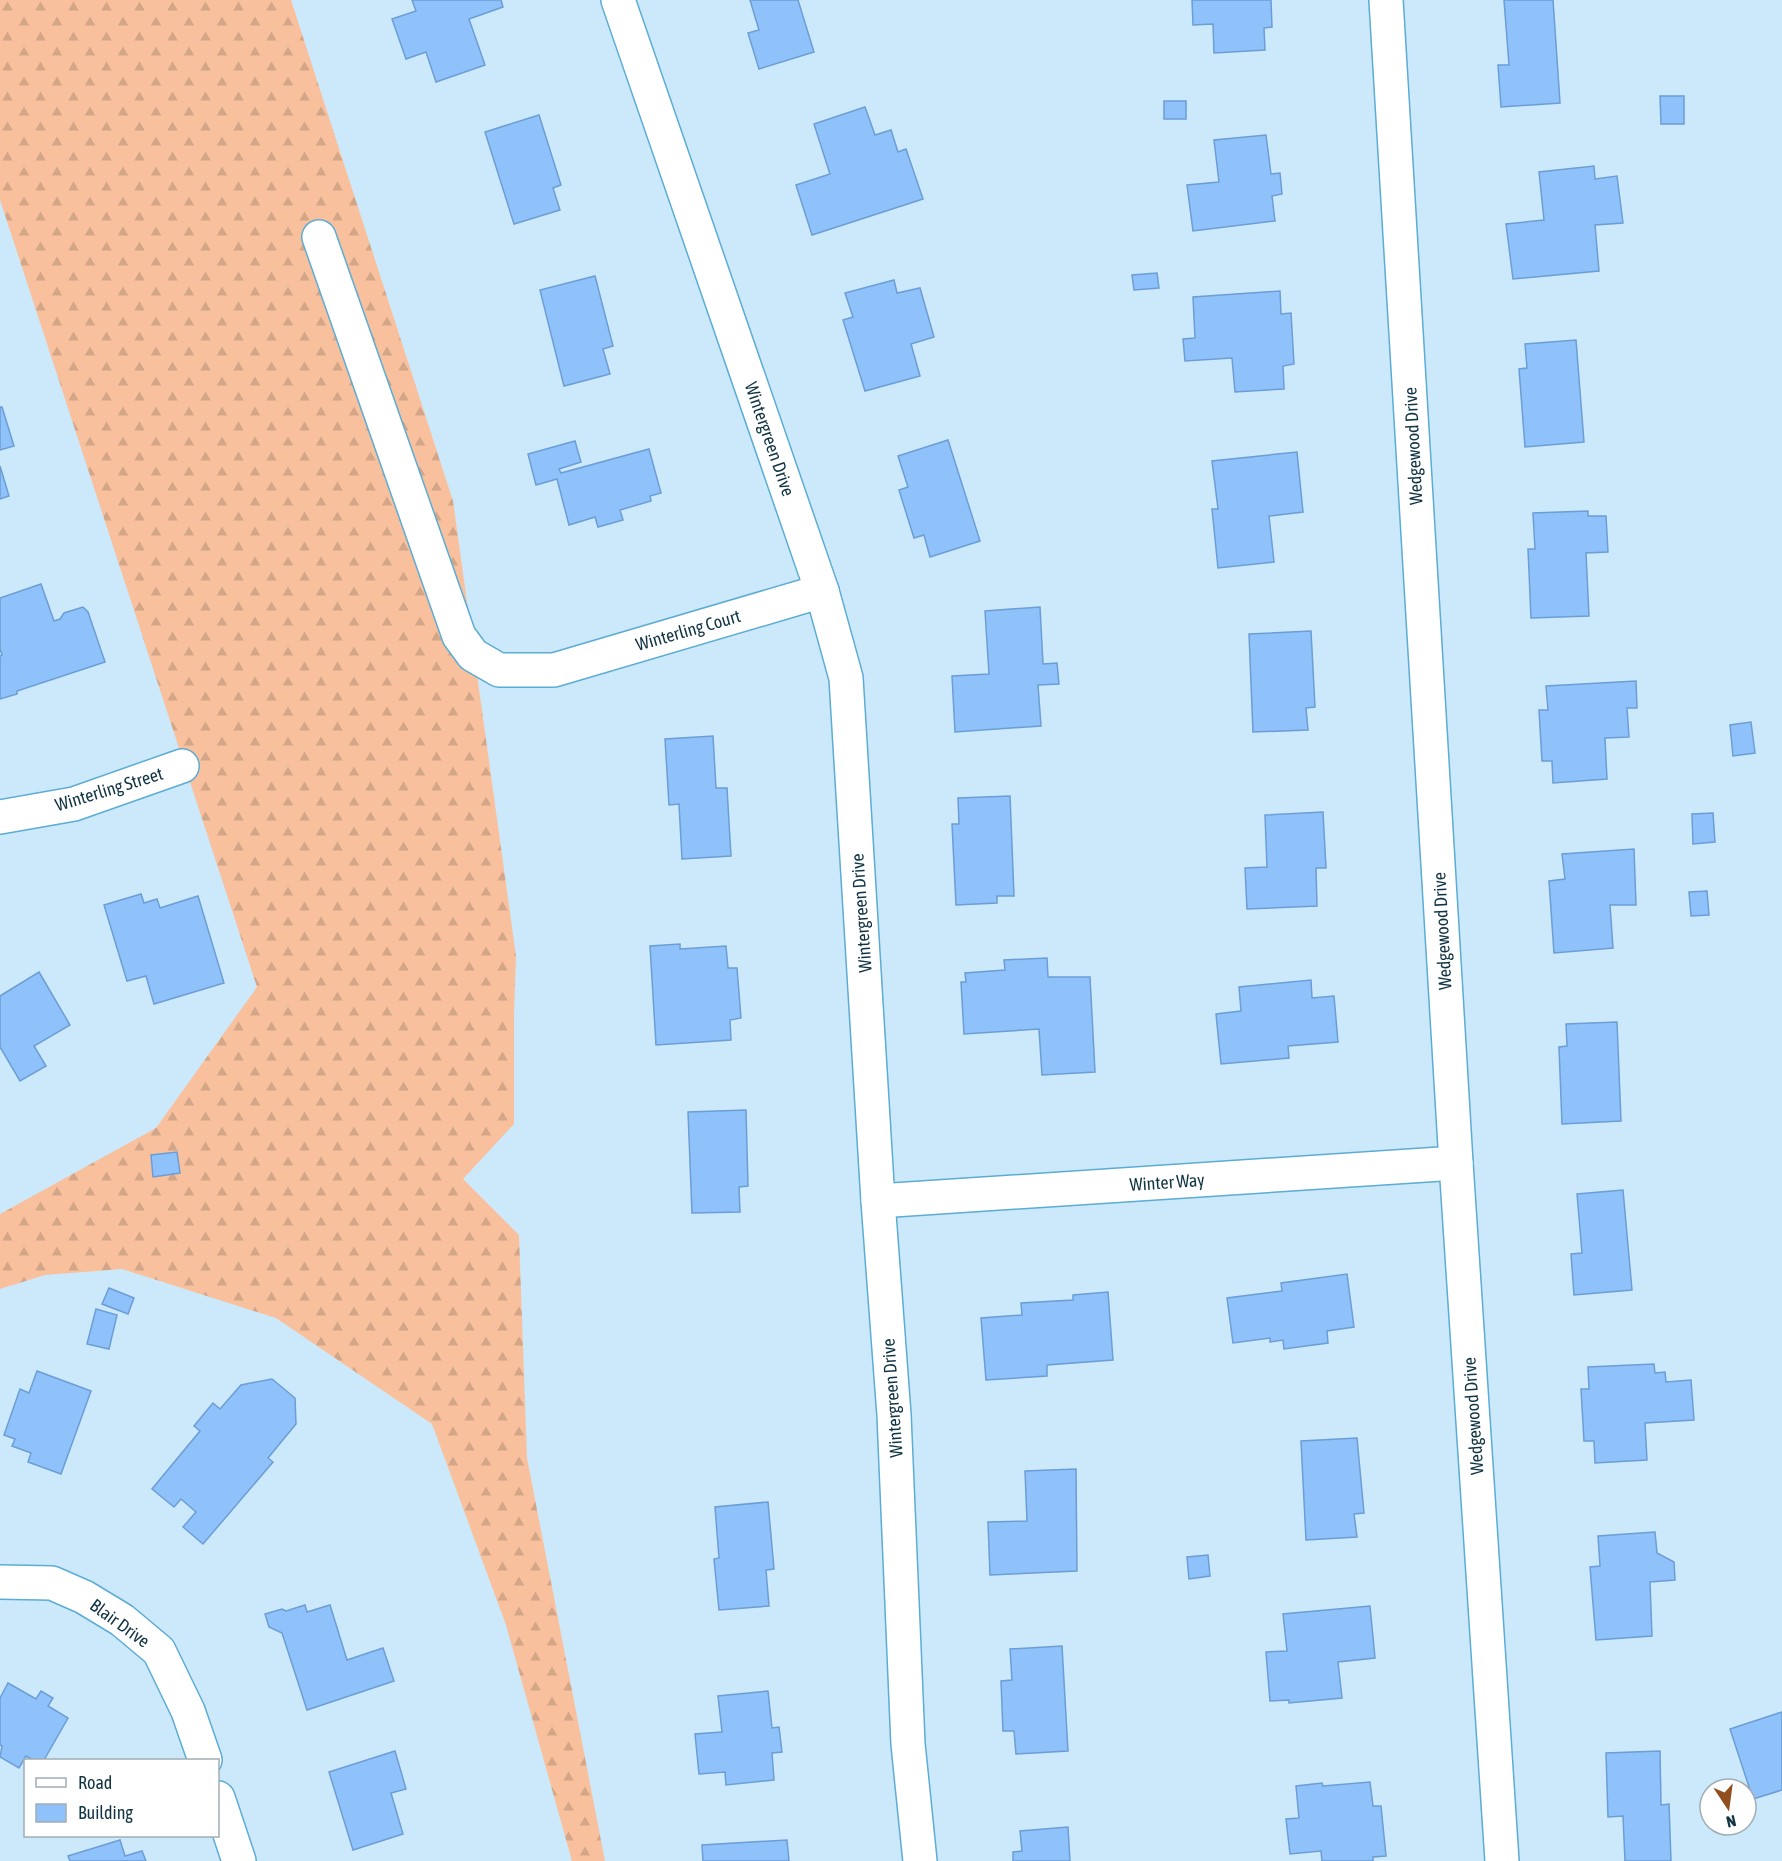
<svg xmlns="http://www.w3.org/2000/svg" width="1782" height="1861" font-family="'Asap Condensed',sans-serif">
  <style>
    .forest { fill: url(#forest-firs) }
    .building { fill: #8fc2fb; stroke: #6c9dd5; stroke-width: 1.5 }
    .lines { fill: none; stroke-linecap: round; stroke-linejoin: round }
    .minor-casing { stroke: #5cacd4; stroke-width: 36 }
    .minor { stroke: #fff; stroke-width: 33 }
    .labels { text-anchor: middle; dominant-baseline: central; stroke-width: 5; stroke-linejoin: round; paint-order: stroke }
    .street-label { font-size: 18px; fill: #113444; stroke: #fff }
  </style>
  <defs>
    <pattern id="forest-firs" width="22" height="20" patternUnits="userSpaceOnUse" patternTransform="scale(1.5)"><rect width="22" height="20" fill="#f9c09d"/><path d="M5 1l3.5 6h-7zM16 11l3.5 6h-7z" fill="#d4a688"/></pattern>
  </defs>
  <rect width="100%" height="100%" fill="#cbe9fa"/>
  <path class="forest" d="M 0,0 L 291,0 L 453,501 L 516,956 L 514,1014 L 514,1124 L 463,1179 L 519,1235 L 527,1458 L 605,1861 L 572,1861 L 506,1625 L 432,1424 L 276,1318 L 122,1269 L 45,1275 L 0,1289 L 0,1214 L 156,1128 L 257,987 L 0,200 Z"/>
  <g class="building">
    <path d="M 412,0 L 501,0 L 503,7 L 469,19 L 485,65 L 436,82 L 426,52 L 406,59 L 392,19 L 416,11 Z"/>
    <path d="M 750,0 L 798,0 L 814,52 L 759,69 L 748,33 L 759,30 Z"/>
    <path d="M 1192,0 L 1271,0 L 1272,27 L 1264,28 L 1265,50 L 1214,53 L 1213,24 L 1193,25 Z"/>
    <path d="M 1504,0 L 1553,0 L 1560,103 L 1501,107 L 1498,65 L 1509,65 Z"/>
    <path d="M 1660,96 L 1684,96 L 1684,124 L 1661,124 Z"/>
    <rect x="1164" y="101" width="22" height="18"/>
    <path d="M 865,107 L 875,135 L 891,130 L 898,152 L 906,149 L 923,199 L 812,235 L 796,185 L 830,174 L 814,124 Z"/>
    <path d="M 539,115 L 561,185 L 553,188 L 560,210 L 514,224 L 485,132 Z"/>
    <path d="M 1266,135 L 1271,174 L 1280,173 L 1282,194 L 1272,196 L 1275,221 L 1193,231 L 1187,185 L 1219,182 L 1214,140 Z"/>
    <path d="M 1594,166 L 1595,179 L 1617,176 L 1623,223 L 1595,225 L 1599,271 L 1513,279 L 1506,224 L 1544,220 L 1539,172 Z"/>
    <path d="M 1157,273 L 1159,288 L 1134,290 L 1132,275 Z"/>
    <path d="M 595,276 L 613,346 L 603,349 L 610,374 L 564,386 L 540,290 Z"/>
    <path d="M 894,280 L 897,293 L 920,288 L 934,337 L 911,344 L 920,376 L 865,391 L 843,320 L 853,317 L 845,293 Z"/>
    <path d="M 1280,291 L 1281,314 L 1291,313 L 1294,364 L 1283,366 L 1284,389 L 1235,392 L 1232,358 L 1185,361 L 1183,339 L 1195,338 L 1193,297 Z"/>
    <path d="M 1576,340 L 1584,442 L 1525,447 L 1519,369 L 1527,368 L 1525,344 Z"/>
    <path d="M 0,407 L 2,407 L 14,446 L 0,450 Z"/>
    <path d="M 948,440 L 980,541 L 930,557 L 924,535 L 914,538 L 899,490 L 908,487 L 898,456 Z"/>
    <path d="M 575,441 L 581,462 L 559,469 L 561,473 L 649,449 L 661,493 L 650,496 L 651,501 L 620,510 L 623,520 L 598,527 L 595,517 L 569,525 L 557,479 L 536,485 L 528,454 Z"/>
    <path d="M 1297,452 L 1303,512 L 1269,516 L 1274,562 L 1218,568 L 1212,509 L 1218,509 L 1212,461 Z"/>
    <path d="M 0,466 L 9,496 L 0,499 Z"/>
    <path d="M 1588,511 L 1588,516 L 1606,516 L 1608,552 L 1586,553 L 1589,616 L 1531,618 L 1528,549 L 1535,549 L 1533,513 Z"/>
    <path d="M 41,584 L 54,621 L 60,619 L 64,613 L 83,607 L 88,612 L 105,662 L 17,691 L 17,694 L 0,699 L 0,656 L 2,655 L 0,649 L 0,598 Z"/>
    <path d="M 1040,607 L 1043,664 L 1057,663 L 1059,684 L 1038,685 L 1041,726 L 955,732 L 952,676 L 989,674 L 985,611 Z"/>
    <path d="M 1311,631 L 1315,707 L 1306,708 L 1308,730 L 1253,732 L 1249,634 Z"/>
    <path d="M 1636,681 L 1637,708 L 1627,708 L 1629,737 L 1605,738 L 1607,779 L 1553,783 L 1552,761 L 1542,761 L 1539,710 L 1548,710 L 1546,686 Z"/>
    <path d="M 1751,722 L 1755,753 L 1733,756 L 1730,725 Z"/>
    <path d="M 713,736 L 716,788 L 727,788 L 731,856 L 682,859 L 679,804 L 669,805 L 665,739 Z"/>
    <path d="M 1010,796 L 1014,896 L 997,896 L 997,903 L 956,905 L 952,824 L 959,824 L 958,798 Z"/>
    <path d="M 1323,812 L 1326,868 L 1316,868 L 1317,906 L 1247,909 L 1245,868 L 1267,867 L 1265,815 Z"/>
    <path d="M 1713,813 L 1715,842 L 1693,844 L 1692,814 Z"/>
    <path d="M 1634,849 L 1636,905 L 1610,905 L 1613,948 L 1554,953 L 1549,881 L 1565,879 L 1562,854 Z"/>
    <path d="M 1707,891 L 1709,915 L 1691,916 L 1689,892 Z"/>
    <path d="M 141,894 L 144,903 L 157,899 L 160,908 L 198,896 L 224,983 L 154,1004 L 146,976 L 127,981 L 104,905 Z"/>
    <path d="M 680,944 L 680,949 L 726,946 L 728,968 L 737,968 L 741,1018 L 730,1020 L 731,1040 L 656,1045 L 650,946 Z"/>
    <path d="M 1047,958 L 1048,977 L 1090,977 L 1095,1072 L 1042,1075 L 1039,1029 L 964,1034 L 961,982 L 966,982 L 965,973 L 1005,970 L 1004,960 Z"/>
    <path d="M 39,972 L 70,1025 L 34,1046 L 46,1066 L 20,1081 L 0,1047 L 0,996 Z"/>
    <path d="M 1311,980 L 1312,998 L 1334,996 L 1338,1042 L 1288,1046 L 1289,1058 L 1221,1064 L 1216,1014 L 1241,1011 L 1239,987 Z"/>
    <path d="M 1617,1022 L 1621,1121 L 1562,1124 L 1559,1047 L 1567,1046 L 1566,1024 Z"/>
    <path d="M 746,1110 L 748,1186 L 739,1187 L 740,1212 L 692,1213 L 688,1112 Z"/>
    <path d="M 177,1152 L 180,1173 L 153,1177 L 151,1155 Z"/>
    <path d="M 1623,1190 L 1632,1290 L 1574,1295 L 1571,1254 L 1582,1253 L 1577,1194 Z"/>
    <path d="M 1347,1274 L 1354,1327 L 1327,1331 L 1328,1343 L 1284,1349 L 1283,1340 L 1270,1342 L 1270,1338 L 1233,1343 L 1227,1298 L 1282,1291 L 1281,1283 Z"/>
    <path d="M 109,1288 L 134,1298 L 128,1314 L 102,1304 Z"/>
    <path d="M 1108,1292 L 1113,1360 L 1047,1365 L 1047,1376 L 986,1380 L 981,1318 L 1022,1315 L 1021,1303 L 1073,1300 L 1073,1295 Z"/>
    <path d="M 96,1309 L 117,1315 L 109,1349 L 87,1344 Z"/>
    <path d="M 1654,1364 L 1655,1373 L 1665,1372 L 1666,1382 L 1691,1380 L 1694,1420 L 1645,1423 L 1647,1460 L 1595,1463 L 1594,1441 L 1584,1441 L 1581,1389 L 1589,1389 L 1588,1367 Z"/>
    <path d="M 37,1371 L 91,1391 L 61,1474 L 28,1462 L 31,1453 L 12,1446 L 15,1439 L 4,1435 L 20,1389 L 29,1393 Z"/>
    <path d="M 272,1379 L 295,1398 L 296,1424 L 268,1458 L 273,1462 L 203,1544 L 183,1527 L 196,1512 L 181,1499 L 174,1507 L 152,1489 L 200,1431 L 194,1426 L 213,1403 L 220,1409 L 241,1385 Z"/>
    <path d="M 1357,1438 L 1364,1513 L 1354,1514 L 1357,1537 L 1306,1540 L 1301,1441 Z"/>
    <path d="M 1076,1469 L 1077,1571 L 990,1575 L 988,1522 L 1027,1521 L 1025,1471 Z"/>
    <path d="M 768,1502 L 774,1569 L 766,1570 L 769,1606 L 719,1610 L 714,1559 L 719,1558 L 715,1507 Z"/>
    <path d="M 1655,1532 L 1657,1553 L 1674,1562 L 1675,1580 L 1650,1582 L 1652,1636 L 1596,1640 L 1590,1567 L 1600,1566 L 1598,1536 Z"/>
    <path d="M 1208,1555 L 1210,1576 L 1189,1579 L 1187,1557 Z"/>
    <path d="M 305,1605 L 307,1612 L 330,1605 L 347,1660 L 383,1648 L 394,1681 L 307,1710 L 282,1633 L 269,1627 L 265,1614 L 282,1609 L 286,1611 Z"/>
    <path d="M 1370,1606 L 1375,1658 L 1338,1662 L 1342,1698 L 1289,1703 L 1289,1700 L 1270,1701 L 1266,1652 L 1287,1651 L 1283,1614 Z"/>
    <path d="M 1062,1646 L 1068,1751 L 1016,1754 L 1014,1731 L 1003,1731 L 1001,1681 L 1012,1680 L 1010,1649 Z"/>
    <path d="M 8,1683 L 36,1699 L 41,1691 L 53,1698 L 48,1706 L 68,1718 L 44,1760 L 33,1760 L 26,1756 L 19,1768 L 0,1757 L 2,1746 L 0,1745 L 0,1698 Z"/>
    <path d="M 768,1691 L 772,1728 L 779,1727 L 782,1752 L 772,1753 L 774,1780 L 726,1785 L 725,1772 L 699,1774 L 695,1734 L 722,1732 L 718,1696 Z"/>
    <path d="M 1782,1712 L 1782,1790 L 1753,1799 L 1730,1729 Z"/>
    <path d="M 395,1751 L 406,1789 L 391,1793 L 403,1834 L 353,1850 L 329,1772 Z"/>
    <path d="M 1660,1751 L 1661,1805 L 1669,1804 L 1671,1861 L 1625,1861 L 1623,1816 L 1608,1817 L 1606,1753 Z"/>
    <path d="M 1370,1782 L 1373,1806 L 1381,1806 L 1386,1856 L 1373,1857 L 1373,1861 L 1322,1861 L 1321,1851 L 1290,1854 L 1286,1819 L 1299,1818 L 1296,1786 L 1322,1783 L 1323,1786 Z"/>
    <path d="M 1068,1827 L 1070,1861 L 1013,1861 L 1013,1852 L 1022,1851 L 1020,1831 Z"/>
    <path d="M 120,1840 L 125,1856 L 142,1851 L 146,1861 L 70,1861 L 68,1856 Z"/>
    <path d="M 787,1840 L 789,1861 L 703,1861 L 702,1845 Z"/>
  </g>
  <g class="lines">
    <g class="minor-casing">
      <g id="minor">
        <path d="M 618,0 L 822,591 L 846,678 L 878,1201 L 894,1415 L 908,1744 L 920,1861"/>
        <path d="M 1386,0 L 1456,1163 L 1502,1861"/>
        <path d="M 319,237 L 459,636 L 473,655 L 499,670 L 554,670 L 822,591"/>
        <path d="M 0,817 L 74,804 L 182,766"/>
        <path d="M 878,1201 L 1456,1163"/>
        <path d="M 0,1582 L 52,1583 L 84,1597 L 122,1620 L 159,1651 L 188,1711 L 205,1760"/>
        <path d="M 218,1798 L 239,1861"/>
      </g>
    </g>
    <use href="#minor" class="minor"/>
  </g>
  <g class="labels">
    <g class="street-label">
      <text transform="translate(770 439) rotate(71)">Wintergreen Drive</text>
      <text transform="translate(1413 446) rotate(-93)">Wedgewood Drive</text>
      <text transform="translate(688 630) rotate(-16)">Winterling Court</text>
      <text transform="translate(109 789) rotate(-17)">Winterling Street</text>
      <text transform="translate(861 913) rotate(-94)">Wintergreen Drive</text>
      <text transform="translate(1442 931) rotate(-93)">Wedgewood Drive</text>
      <text transform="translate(1167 1182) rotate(-4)">Winter Way</text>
      <text transform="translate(892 1398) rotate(-94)">Wintergreen Drive</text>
      <text transform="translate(1473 1416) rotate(-94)">Wedgewood Drive</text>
      <text transform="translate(120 1623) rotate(36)">Blair Drive</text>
    </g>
  </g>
  <rect x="24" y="1759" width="195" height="78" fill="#ffffff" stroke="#a0aeb4" stroke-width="1.5"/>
  <rect x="36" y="1778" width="30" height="9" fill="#ffffff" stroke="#a0aeb4" stroke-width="1.5"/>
  <text x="78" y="1789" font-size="18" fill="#113444">Road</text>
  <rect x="36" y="1804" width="30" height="18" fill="#8fc2fb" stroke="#a0aeb4" stroke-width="1.5"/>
  <text x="78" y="1819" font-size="18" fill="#113444">Building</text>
  <g transform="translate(1728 1807) rotate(167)"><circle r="28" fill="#ffffff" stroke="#a0aeb4" stroke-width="1.5"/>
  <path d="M0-4.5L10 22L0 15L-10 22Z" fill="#914e1e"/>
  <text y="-9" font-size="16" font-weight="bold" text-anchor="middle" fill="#113444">N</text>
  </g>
</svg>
